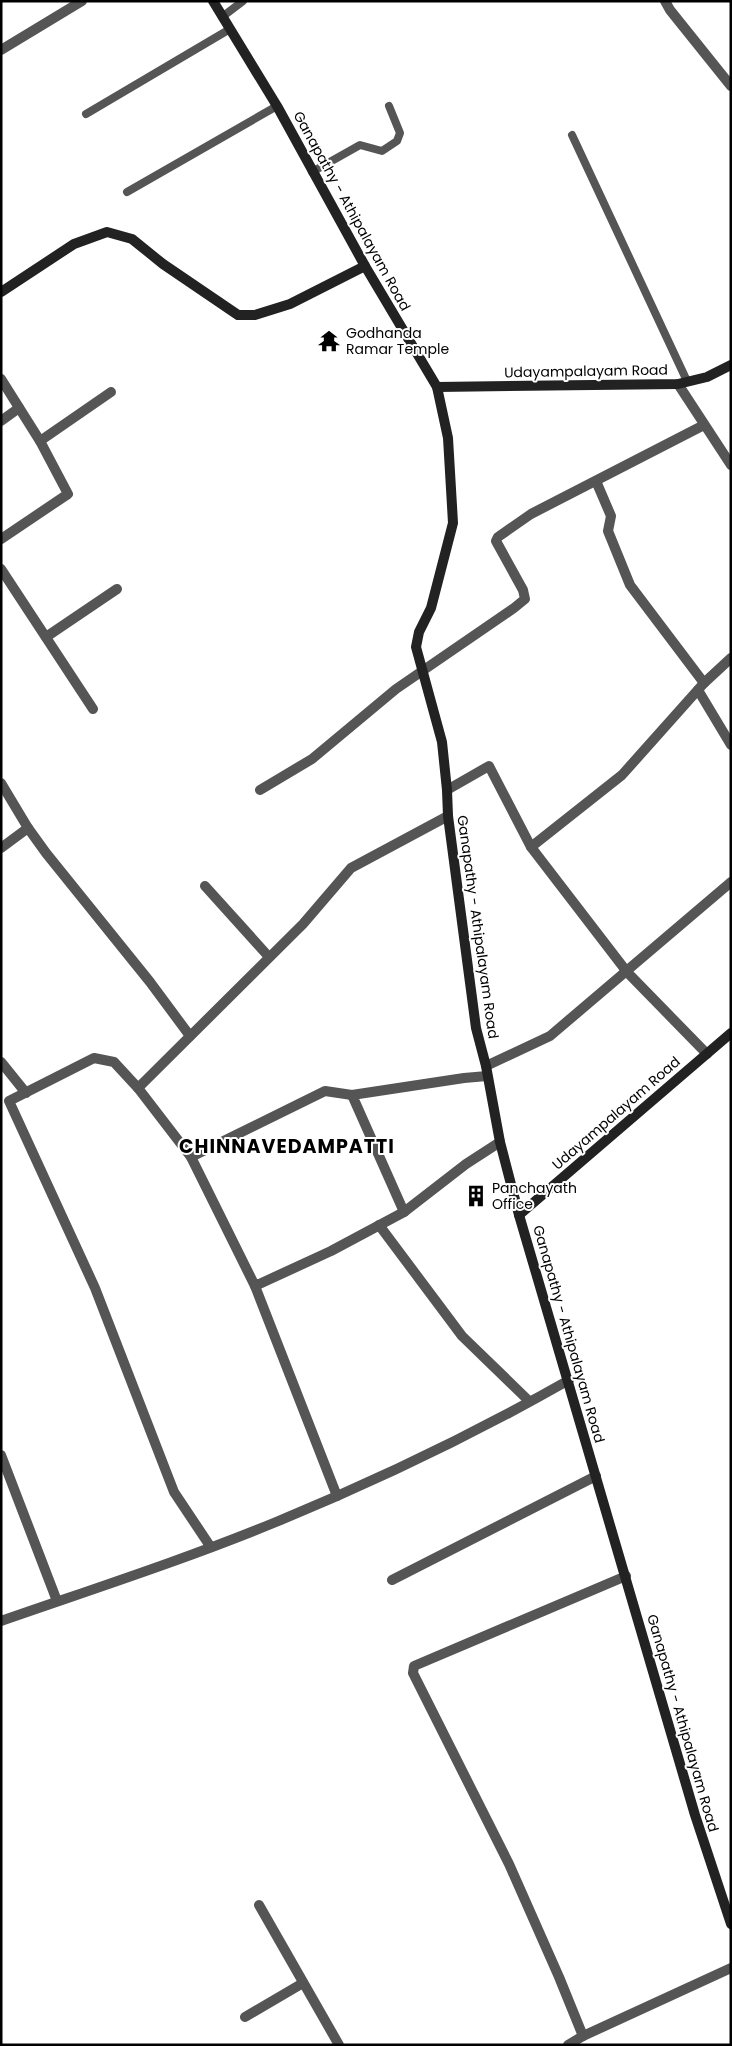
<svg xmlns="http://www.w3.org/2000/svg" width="732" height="2046" font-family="Poppins,sans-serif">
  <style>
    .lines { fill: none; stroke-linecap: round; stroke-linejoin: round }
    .lane { stroke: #555; stroke-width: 8 }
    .street { stroke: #555; stroke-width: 10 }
    .secondary { stroke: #222; stroke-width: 10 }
    .labels { text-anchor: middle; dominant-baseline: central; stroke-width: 4; stroke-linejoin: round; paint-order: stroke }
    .street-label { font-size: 14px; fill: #000; stroke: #fff }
    .poi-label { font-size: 14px; fill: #000; stroke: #fff; text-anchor: start }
    .district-label { font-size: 19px; font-weight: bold; letter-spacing: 1px; fill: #000; stroke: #fff }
  </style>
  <rect width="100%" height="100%" fill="#fff"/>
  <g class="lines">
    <g class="lane">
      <path d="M 222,17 L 243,1"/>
      <path d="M 86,114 L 230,29"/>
      <path d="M 572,135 L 687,381"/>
      <path d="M 312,172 L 360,145 L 382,151 L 397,141 L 400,133 L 389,106"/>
      <path d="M 127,192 L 277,106"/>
    </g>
    <g class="street">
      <path d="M 665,1 L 670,10 L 731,86"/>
      <path d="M 1,50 L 82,1"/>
      <path d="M 1,379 L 40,441 L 68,494 L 1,539"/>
      <path d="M 678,384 L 731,465"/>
      <path d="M 1,421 L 19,408"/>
      <path d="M 40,441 L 111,392"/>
      <path d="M 596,481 L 611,516 L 608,531 L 630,585 L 704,683"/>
      <path d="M 1,569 L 93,709"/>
      <path d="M 46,637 L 117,589"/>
      <path d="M 698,690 L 731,745"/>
      <path d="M 1,783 L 28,828 L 46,853 L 150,982 L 190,1036"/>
      <path d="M 260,790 L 312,759 L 396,689 L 514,608 L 525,599 L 523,590 L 496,541 L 498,537 L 531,514 L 704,425"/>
      <path d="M 447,790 L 489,766 L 531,847 L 627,972 L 707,1054"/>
      <path d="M 448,816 L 351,868 L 303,924 L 138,1088 L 191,1157 L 255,1286 L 331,1251 L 404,1212 L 352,1095 L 464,1078 L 487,1076"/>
      <path d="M 531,847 L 622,775 L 704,683 L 731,658"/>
      <path d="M 1,848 L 28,828"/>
      <path d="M 205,886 L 269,957"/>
      <path d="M 1,1062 L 26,1093"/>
      <path d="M 486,1066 L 550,1036 L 731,882"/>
      <path d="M 138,1088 L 114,1062 L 94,1058 L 9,1101 L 95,1288 L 174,1492 L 210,1546"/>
      <path d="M 191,1157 L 325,1091 L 352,1095"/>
      <path d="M 404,1212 L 466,1164 L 500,1142"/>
      <path d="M 379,1225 L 462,1336 L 529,1401"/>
      <path d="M 255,1286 L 337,1496"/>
      <path d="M 1,1455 L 57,1601"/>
      <path d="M 392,1580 L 596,1476"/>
      <path d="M 1,1621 C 93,1589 186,1559 276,1522 C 376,1481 474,1434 569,1380"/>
      <path d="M 259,1905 L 339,2045"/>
      <path d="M 245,2017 L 303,1983"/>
      <path d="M 583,2036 L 559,1977 L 509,1864 L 413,1673 L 414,1666 L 626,1576"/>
      <path d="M 568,2045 L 583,2036 L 731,1968"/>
    </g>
    <g class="secondary">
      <path d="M 213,1 L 277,106 L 365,266 L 437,387 L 448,438 L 453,523 L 431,608 L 419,632 L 416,647 L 442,742 L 447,790 L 448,816 L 476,1028 L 486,1066 L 500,1142 L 519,1215 L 695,1815 L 731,1924"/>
      <path d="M 1,292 L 74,244 L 107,232 L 132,239 L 163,264 L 238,315 L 255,315 L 290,304 L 365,266"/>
      <path d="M 437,387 L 678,384 L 707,377 L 731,365"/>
      <path d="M 519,1215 L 731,1033"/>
    </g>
  </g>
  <defs>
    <g id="temple-bare" transform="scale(1.725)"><path d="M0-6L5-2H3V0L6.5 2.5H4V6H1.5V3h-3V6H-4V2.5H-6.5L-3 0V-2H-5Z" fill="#000" stroke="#fff" stroke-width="2.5" paint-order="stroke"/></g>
    <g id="building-bare" transform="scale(1.725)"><path d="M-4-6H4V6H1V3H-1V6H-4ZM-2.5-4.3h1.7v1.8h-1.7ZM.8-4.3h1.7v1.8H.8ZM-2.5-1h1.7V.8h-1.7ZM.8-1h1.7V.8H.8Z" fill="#000" stroke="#fff" stroke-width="2.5" paint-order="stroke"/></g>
  </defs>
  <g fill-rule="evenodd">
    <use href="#temple-bare" x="329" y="341"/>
    <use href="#building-bare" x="476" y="1196"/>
  </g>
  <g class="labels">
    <g class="street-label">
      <text transform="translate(352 211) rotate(61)">Ganapathy - Athipalayam Road</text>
      <text transform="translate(586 371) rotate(-1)">Udayampalayam Road</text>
      <text transform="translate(478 927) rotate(82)">Ganapathy - Athipalayam Road</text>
      <text transform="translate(616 1113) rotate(-41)">Udayampalayam Road</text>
      <text transform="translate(569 1334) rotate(74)">Ganapathy - Athipalayam Road</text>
      <text transform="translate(683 1723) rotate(74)">Ganapathy - Athipalayam Road</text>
    </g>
    <g class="poi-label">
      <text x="346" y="333">Godhanda<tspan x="346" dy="16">Ramar Temple</tspan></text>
      <text x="492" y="1188">Panchayath<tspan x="492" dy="16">Office</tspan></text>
    </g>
    <g class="district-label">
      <text x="287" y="1146">CHINNAVEDAMPATTI</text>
    </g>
  </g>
  <rect width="732" height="2046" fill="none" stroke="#000000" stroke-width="5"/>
</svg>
